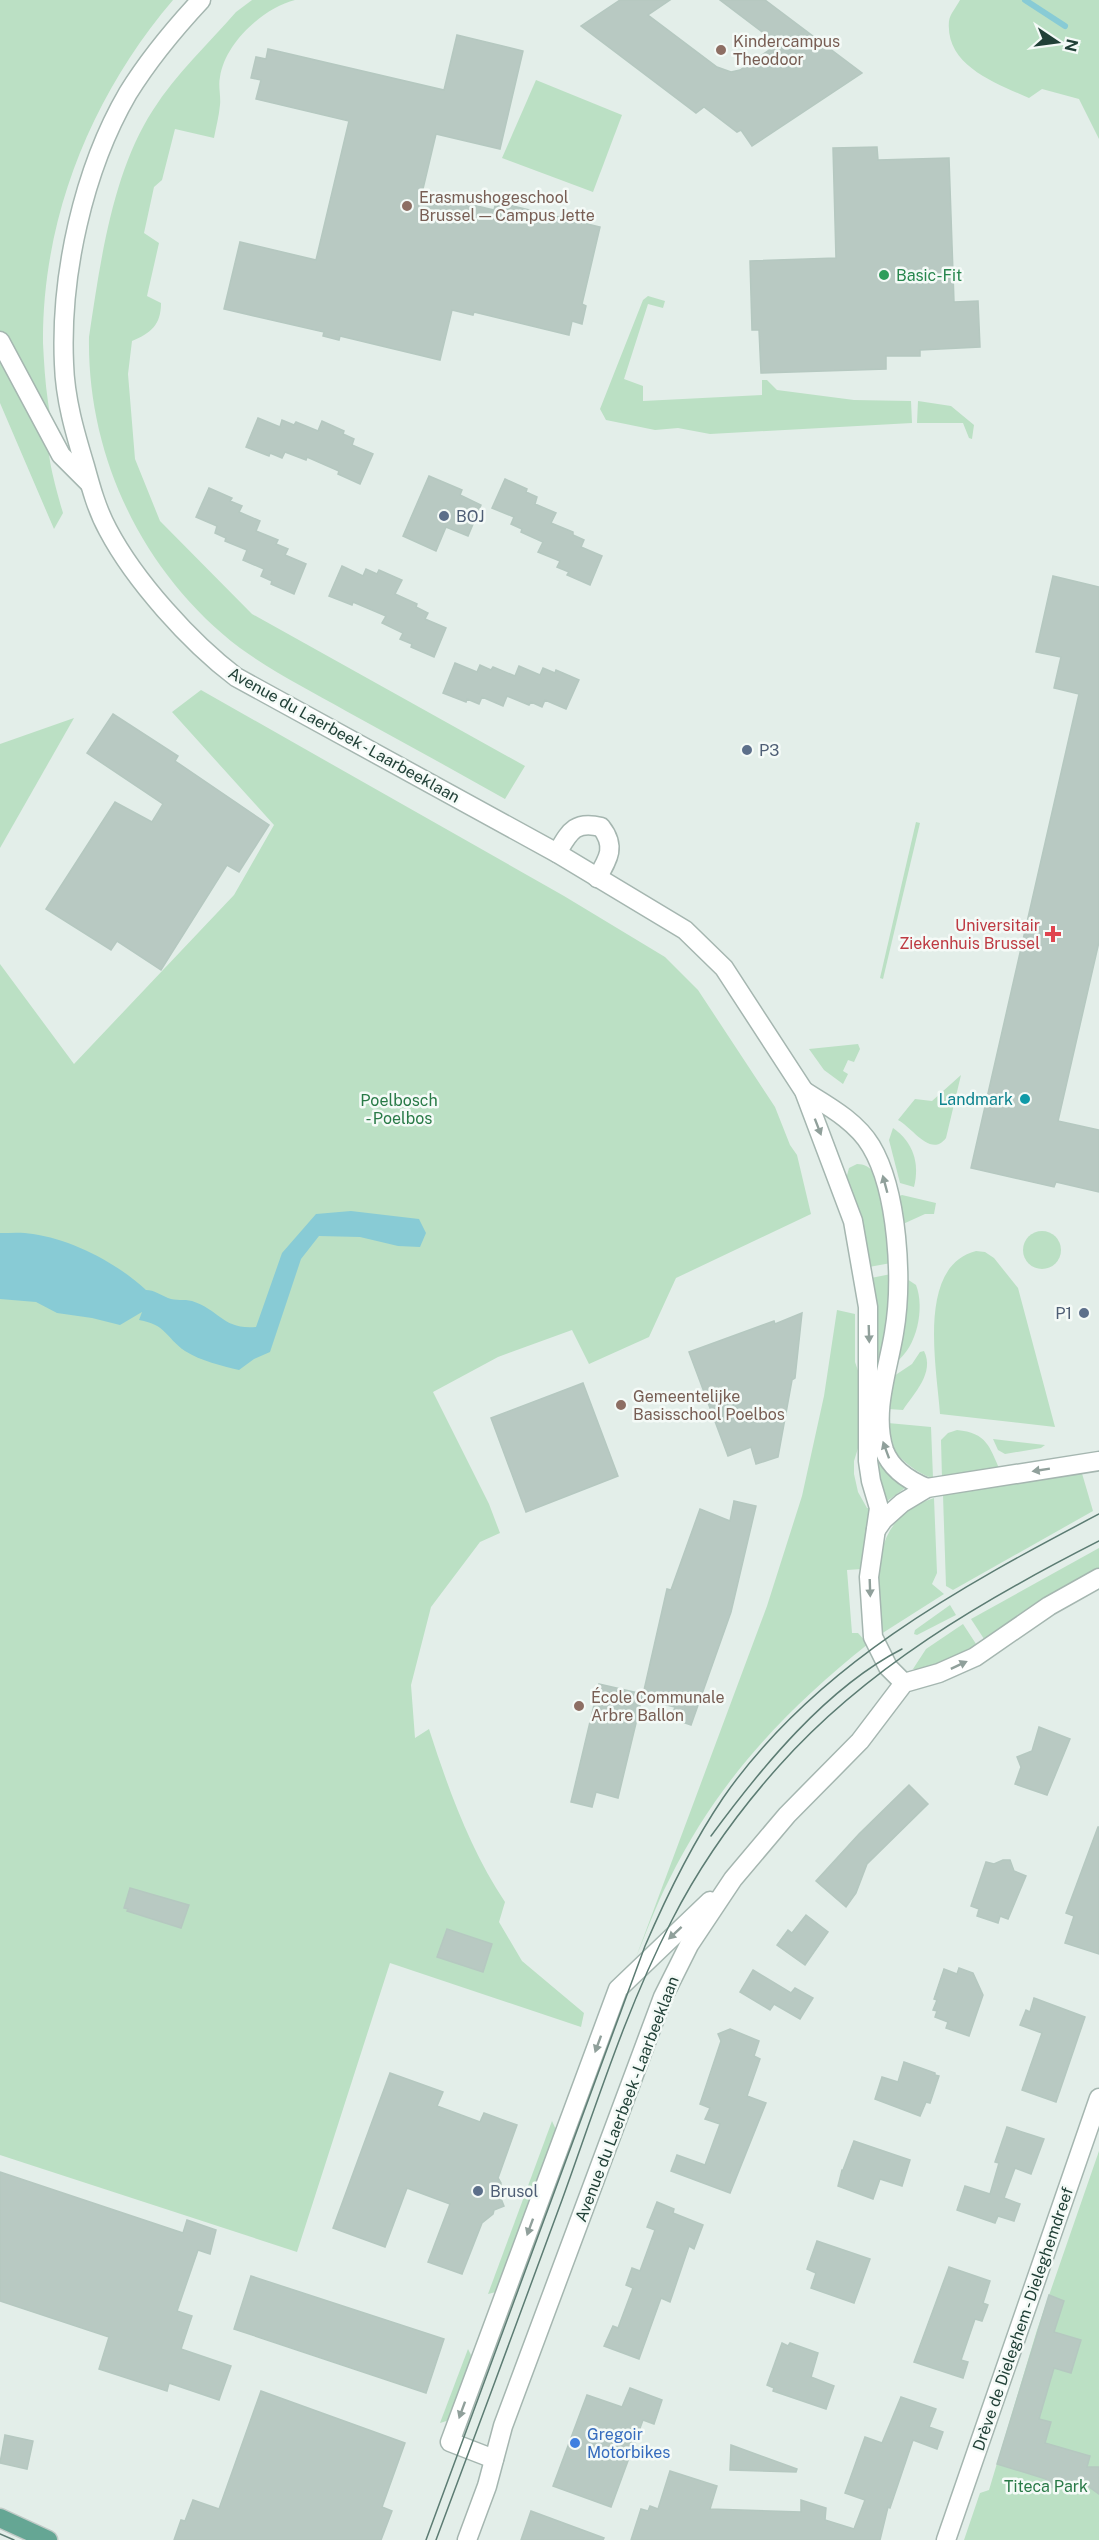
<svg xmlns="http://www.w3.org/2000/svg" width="1099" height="2540" font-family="'Public Sans',sans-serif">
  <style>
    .green { fill: #bbe0c4 }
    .water { fill: #88cbd5 }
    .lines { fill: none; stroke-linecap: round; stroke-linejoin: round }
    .stream { stroke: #88cbd5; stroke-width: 6 }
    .building { fill: #b8c9c2; stroke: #b5c8c0; stroke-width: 1.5 }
    .minor-casing { stroke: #a5b6b0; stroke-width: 21 }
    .major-casing { stroke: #c1cac7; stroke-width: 21 }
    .minor { stroke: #fff; stroke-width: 18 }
    .major { stroke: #65a694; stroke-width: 18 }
    .tram { stroke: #5c7c73; stroke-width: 1.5 }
    .oneway { fill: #90a09b }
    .education-dot { fill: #8d6e63; stroke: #f4faf7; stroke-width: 2 }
    .leisure-dot { fill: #2e9e5b; stroke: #f4faf7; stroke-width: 2 }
    .service-dot { fill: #5c6f8a; stroke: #f4faf7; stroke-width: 2 }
    .health-dot { fill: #e0444e; stroke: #f4faf7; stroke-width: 2 }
    .culture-dot { fill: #0f9aa8; stroke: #f4faf7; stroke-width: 2 }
    .shop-dot { fill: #3f7fe0; stroke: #f4faf7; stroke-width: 2 }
    .labels { text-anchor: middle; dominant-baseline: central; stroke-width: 5; stroke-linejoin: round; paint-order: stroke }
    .education-label { font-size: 16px; fill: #785e54; stroke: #f4faf7; text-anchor: start }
    .leisure-label { font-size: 16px; fill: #27864d; stroke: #f4faf7; text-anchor: start }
    .service-label { font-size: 16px; fill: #4e5e75; stroke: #f4faf7; text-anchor: start }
    .street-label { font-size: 16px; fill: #214037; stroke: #f4faf7 }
    .health-label { font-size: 16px; fill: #be3a42; stroke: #f4faf7; text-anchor: end }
    .culture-label { font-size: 16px; fill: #0d838f; stroke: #f4faf7; text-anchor: end }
    .park-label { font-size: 16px; fill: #297a47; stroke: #f4faf7 }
    .shop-label { font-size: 16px; fill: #366cbe; stroke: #f4faf7; text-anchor: start }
  </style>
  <rect width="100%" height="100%" fill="#e3eee9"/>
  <g class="green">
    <path d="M 0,0 L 173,0 C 92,95 42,217 43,343 C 44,362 45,382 48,402 C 49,412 53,423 54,433 C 54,438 50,441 49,446 C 47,458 59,499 63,513 L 54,529 L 0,403 Z"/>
    <path d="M 252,0 L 295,0 C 263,8 225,43 220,77 C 218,86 221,96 220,105 C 219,116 216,127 214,138 L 175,129 L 162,180 L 154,187 L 144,233 L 159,243 L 147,296 L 161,303 C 161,325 151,333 132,341 L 128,374 L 135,459 L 160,521 L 252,614 L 525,766 L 505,799 C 452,769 399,740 346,711 C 311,691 273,672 240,648 C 144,575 87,458 89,337 C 100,264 112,173 153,110 C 175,75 209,43 236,12 Z"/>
    <path d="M 960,0 L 1099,0 L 1099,139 L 1079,99 L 1042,89 L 1029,98 C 996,83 945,66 949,21 C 950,14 957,6 960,0 Z"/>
    <path d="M 536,80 L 622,115 L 593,192 L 502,158 Z"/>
    <path d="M 648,296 L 665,301 L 663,308 L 648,304 L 624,379 L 643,386 L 643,401 L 762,395 L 762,380 L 767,380 L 777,390 L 854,400 L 911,401 L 912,423 L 710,434 L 678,428 L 655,430 L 606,420 L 600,409 L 643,300 Z"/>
    <path d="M 918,401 L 951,406 L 974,425 L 972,439 L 969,438 L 963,423 L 917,423 Z"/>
    <path d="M 201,690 L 564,896 L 665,957 L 698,990 L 775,1107 L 790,1145 L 797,1155 L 811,1214 L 676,1278 L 649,1337 L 589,1364 L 572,1330 L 498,1357 L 433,1392 L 489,1504 L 500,1533 L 480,1542 L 431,1607 L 411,1685 L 415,1738 L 429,1729 C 448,1788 470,1850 505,1902 L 499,1922 L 522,1961 L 584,2013 L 581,2027 L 390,1963 L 297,2252 L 0,2155 L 0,964 L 74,1064 L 234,895 L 274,825 L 172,712 Z"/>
    <path d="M 74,718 L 0,848 L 0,744 Z"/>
    <path d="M 916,822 L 920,823 L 883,979 L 880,978 Z"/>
    <path d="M 858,1044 L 860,1049 L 854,1062 L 848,1060 L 843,1071 L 848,1074 L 843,1084 L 824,1070 L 809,1049 Z"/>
    <path d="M 961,1075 L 946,1138 C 931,1158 913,1128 898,1120 L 915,1099 L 932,1101 Z"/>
    <path d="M 893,1128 C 913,1142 920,1163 914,1187 L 900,1183 L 889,1140 Z"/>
    <path d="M 857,1164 C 864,1164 870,1167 874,1173 C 885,1192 889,1240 891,1263 L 869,1267 L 846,1179 L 849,1168 Z"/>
    <path d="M 902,1195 L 936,1203 L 934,1214 L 925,1214 L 903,1224 L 897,1197 Z"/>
    <circle cx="1042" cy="1250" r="19"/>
    <path d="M 976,1251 L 985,1252 L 994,1258 L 1018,1288 L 1055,1427 L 940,1414 C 937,1369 916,1266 976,1251 Z"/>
    <path d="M 891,1274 L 891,1298 L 878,1370 L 871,1278 Z"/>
    <path d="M 904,1277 L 916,1285 C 925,1308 917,1347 896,1362 Z"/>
    <path d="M 837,1310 L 855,1314 L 855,1362 L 862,1382 L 859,1445 L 854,1461 L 854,1474 L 858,1492 L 867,1508 L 871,1508 L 862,1569 L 847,1570 L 852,1633 L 858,1633 L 868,1644 C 783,1712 718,1781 669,1880 C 656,1905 646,1933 635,1960 L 767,1606 L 802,1496 L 824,1396 Z"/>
    <path d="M 924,1351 C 935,1373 914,1393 903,1410 L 888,1409 L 891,1378 L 912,1364 L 920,1352 Z"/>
    <path d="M 888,1423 L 931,1427 L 933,1478 C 921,1476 897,1458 891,1446 C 888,1440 889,1430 888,1423 Z"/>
    <path d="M 957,1430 C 987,1433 989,1446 1000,1470 L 942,1479 L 941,1440 L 948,1433 Z"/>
    <path d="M 993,1439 L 1045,1445 L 1041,1448 L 1005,1454 L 998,1450 Z"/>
    <path d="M 878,1458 L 905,1488 L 886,1502 L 880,1488 L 876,1460 Z"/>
    <path d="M 1081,1470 L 1093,1511 L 953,1590 L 946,1586 L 943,1495 Z"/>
    <path d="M 934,1498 L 937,1573 L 932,1584 L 944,1594 L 881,1634 C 877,1579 868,1519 934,1498 Z"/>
    <path d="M 1099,1548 L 1099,1570 L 986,1642 L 971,1619 Z"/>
    <path d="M 950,1605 L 956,1615 L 917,1635 L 914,1634 L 915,1630 Z"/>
    <path d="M 963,1624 L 978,1647 C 960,1657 934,1672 913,1669 L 926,1649 Z"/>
    <path d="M 552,2121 L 558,2134 L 500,2291 L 488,2294 Z"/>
    <path d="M 1099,2151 L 1099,2540 L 964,2540 L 980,2493 L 989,2490 L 1037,2330 Z"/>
    <path d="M 468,2349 L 474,2361 L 453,2419 L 440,2423 Z"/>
  </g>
  <path class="water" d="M 351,1211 L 419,1219 L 426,1233 L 420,1247 L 398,1246 L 360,1237 L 319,1236 L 301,1259 L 270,1352 L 254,1359 L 239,1370 C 222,1366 201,1361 185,1351 C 165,1337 167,1325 139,1320 L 142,1312 L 120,1325 L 92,1318 L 57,1313 L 36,1302 L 0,1299 L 0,1233 C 11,1233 22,1232 33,1234 C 73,1240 117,1263 146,1290 C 154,1290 161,1295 168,1298 C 176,1301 184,1299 192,1301 C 220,1310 223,1330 256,1327 L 282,1253 L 316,1214 Z"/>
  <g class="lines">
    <path class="stream" d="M 1025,0 L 1065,26"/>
  </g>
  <g class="building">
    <path d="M 620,0 L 670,0 L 648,15 L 717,67 L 731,72 L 740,70 L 778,44 L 720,0 L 765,0 L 862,73 L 752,146 L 741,130 L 737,132 L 704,107 L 696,113 L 581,26 Z"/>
    <path d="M 457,35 L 523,51 L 500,149 L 436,134 L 422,193 L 494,210 L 496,202 L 600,227 L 582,304 L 586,306 L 582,324 L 572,321 L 569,335 L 474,312 L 473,315 L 452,310 L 440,360 L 340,336 L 339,340 L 323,336 L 324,332 L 224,309 L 240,242 L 316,260 L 349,121 L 256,99 L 261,80 L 251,78 L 256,57 L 266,59 L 268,49 L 444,90 Z"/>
    <path d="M 877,147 L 878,160 L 949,158 L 954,302 L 978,301 L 980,347 L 920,350 L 920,356 L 886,356 L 886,369 L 761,373 L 759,330 L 752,330 L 750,261 L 836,258 L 833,148 Z"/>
    <path d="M 258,418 L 280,427 L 282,420 L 294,425 L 296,422 L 318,431 L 322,421 L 344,431 L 343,434 L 354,439 L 352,445 L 373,454 L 360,484 L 338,474 L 339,471 L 307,457 L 306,460 L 285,452 L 282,458 L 270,453 L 269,456 L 246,447 Z"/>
    <path d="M 429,476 L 462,490 L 460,495 L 481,505 L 468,536 L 446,527 L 436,551 L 403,536 Z"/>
    <path d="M 505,479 L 527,489 L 526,492 L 537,497 L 535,504 L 556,513 L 551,523 L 573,532 L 573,535 L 584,540 L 581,547 L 602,556 L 590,585 L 567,575 L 569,572 L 557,567 L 560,561 L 538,552 L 543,542 L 521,532 L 522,529 L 511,524 L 514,517 L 492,508 Z"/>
    <path d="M 209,488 L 232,498 L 230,501 L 242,506 L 239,512 L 260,521 L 256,531 L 278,540 L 276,544 L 288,549 L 285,555 L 306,564 L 294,594 L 271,584 L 272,581 L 261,576 L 264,569 L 243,560 L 247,550 L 225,541 L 226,538 L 215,533 L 217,526 L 196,517 Z"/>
    <path d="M 342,566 L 363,576 L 366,569 L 377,574 L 379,570 L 402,580 L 395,594 L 417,604 L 416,607 L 428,613 L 425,619 L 446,628 L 434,657 L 411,647 L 412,644 L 400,639 L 403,633 L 382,623 L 386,616 L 353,602 L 352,605 L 329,596 Z"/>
    <path d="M 1053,576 L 1099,587 L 1099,942 L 1058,1121 L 1099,1130 L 1099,1192 L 1056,1182 L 1054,1187 L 971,1168 L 1079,694 L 1054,688 L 1061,657 L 1036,652 Z"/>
    <path d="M 455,663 L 477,672 L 480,665 L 491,670 L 493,667 L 515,676 L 519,666 L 540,675 L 543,668 L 555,673 L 556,670 L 579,680 L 566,709 L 545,700 L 542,707 L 531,702 L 529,705 L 507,696 L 503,706 L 482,697 L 479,704 L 467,699 L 466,702 L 443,693 Z"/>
    <path d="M 113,714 L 178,756 L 175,761 L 269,825 L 239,872 L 227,865 L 161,970 L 117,941 L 111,950 L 46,909 L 115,802 L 152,822 L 163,804 L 87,753 Z"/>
    <path d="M 802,1313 L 795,1378 L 792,1380 L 778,1457 L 756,1464 L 751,1447 L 728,1456 L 689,1352 L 774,1321 L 775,1324 Z"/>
    <path d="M 583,1383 L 618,1476 L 526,1512 L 491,1418 Z"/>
    <path d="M 734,1501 L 756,1506 L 731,1612 L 691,1725 L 671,1718 L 675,1707 L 642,1699 L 667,1589 L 671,1590 L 700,1509 L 730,1521 Z"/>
    <path d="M 599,1684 L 643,1694 L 618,1798 L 596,1792 L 592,1807 L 571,1802 Z"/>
    <path d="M 1039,1727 L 1070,1739 L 1047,1795 L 1015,1784 L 1021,1767 L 1017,1757 L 1032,1751 Z"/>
    <path d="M 909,1785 L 928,1804 L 867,1864 L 856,1893 L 846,1907 L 816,1881 L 859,1834 Z"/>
    <path d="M 1098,1827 L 1099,1827 L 1099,1954 L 1065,1943 L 1074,1916 L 1066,1913 Z"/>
    <path d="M 1003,1860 L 1010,1860 L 1014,1871 L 1026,1876 L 1008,1919 L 1000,1916 L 998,1923 L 977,1916 L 979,1909 L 971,1906 L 986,1862 L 994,1864 Z"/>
    <path d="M 130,1888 L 189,1905 L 181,1928 L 127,1911 L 128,1909 L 124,1908 Z"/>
    <path d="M 806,1915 L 828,1932 L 805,1965 L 777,1945 L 788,1930 L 792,1933 Z"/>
    <path d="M 447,1929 L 492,1944 L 483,1972 L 437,1957 Z"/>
    <path d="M 959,1968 L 973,1973 L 983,1995 L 969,2036 L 946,2028 L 948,2022 L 935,2017 L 937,2011 L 933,2010 L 937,2000 L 934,1999 L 944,1969 L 957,1974 Z"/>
    <path d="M 753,1970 L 791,1993 L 795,1988 L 813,1998 L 800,2019 L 774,2004 L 770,2010 L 740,1992 Z"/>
    <path d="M 1034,1998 L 1085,2017 L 1056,2102 L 1022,2090 L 1042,2033 L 1020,2025 L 1026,2010 L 1030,2012 Z"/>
    <path d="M 730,2029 L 759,2041 L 754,2056 L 760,2059 L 747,2096 L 766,2103 L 730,2193 L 671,2171 L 677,2155 L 705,2165 L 720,2124 L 705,2119 L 710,2108 L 700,2104 L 721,2041 L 718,2034 Z"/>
    <path d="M 904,2062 L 935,2073 L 935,2075 L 939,2076 L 930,2103 L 926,2102 L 920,2116 L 875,2099 L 882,2077 L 898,2082 Z"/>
    <path d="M 390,2073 L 443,2092 L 437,2106 L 480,2122 L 484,2113 L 517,2125 L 498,2178 L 501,2183 L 500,2196 L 504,2206 L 494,2210 L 493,2214 L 482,2223 L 462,2274 L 428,2262 L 450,2204 L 407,2188 L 385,2247 L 333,2228 Z"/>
    <path d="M 1007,2127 L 1044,2139 L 1031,2174 L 1015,2168 L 1004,2198 L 1020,2204 L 1014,2221 L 998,2216 L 995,2223 L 957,2210 L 965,2186 L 990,2194 L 999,2163 L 995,2162 Z"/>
    <path d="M 854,2141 L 910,2160 L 902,2186 L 880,2179 L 873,2199 L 838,2186 L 842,2170 L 843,2170 Z"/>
    <path d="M 0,2172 L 183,2233 L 187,2220 L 216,2230 L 210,2254 L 198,2250 L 177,2311 L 192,2316 L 181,2349 L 231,2366 L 219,2400 L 169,2383 L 167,2391 L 99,2369 L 109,2337 L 0,2301 Z"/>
    <path d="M 657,2202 L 674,2209 L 673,2213 L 703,2225 L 694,2249 L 689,2246 L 670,2302 L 661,2298 L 639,2359 L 604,2346 L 613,2326 L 618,2328 L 633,2288 L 626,2285 L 632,2268 L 640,2271 L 655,2230 L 647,2227 Z"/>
    <path d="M 817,2241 L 870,2259 L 854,2303 L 811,2288 L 816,2273 L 807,2269 Z"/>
    <path d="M 949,2267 L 990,2281 L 983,2303 L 988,2305 L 982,2321 L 975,2319 L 961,2360 L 968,2362 L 963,2378 L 914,2362 Z"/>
    <path d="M 251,2276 L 444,2339 L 426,2393 L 234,2329 Z"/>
    <path d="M 1049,2295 L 1064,2301 L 1054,2332 L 1081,2340 L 1071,2373 L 1054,2368 L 1039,2419 L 1051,2422 L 1045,2443 L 1090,2456 L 1087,2467 L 1099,2467 L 1099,2494 L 1082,2482 L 1079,2491 L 1060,2486 L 1058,2489 L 1044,2485 L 1046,2479 L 997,2464 Z"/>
    <path d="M 782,2343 L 788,2346 L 790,2343 L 818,2353 L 811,2377 L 834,2386 L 826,2409 L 773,2391 L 774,2388 L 767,2385 Z"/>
    <path d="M 630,2388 L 662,2400 L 654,2424 L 643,2420 L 611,2507 L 553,2486 L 587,2395 L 622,2407 Z"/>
    <path d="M 261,2391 L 405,2443 L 382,2507 L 392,2511 L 381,2540 L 174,2540 L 181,2520 L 185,2521 L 193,2500 L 219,2509 Z"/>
    <path d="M 901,2397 L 936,2409 L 929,2427 L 943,2432 L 937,2449 L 913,2440 L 890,2508 L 888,2507 L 880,2540 L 631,2540 L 641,2509 L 648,2511 L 650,2506 L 658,2509 L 670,2471 L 717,2486 L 710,2509 L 801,2512 L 801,2500 L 826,2508 L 825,2520 L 854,2529 L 865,2500 L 845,2493 L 865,2437 L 882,2443 Z"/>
    <path d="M 5,2435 L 33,2441 L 27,2469 L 0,2463 Z"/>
    <path d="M 731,2445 L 797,2469 L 796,2472 L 730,2470 Z"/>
    <path d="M 531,2511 L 604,2538 L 603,2540 L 521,2540 Z"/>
  </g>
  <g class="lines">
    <g class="minor-casing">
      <g id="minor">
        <path d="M 201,0 C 174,29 149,59 128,93 C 83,170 60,276 64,364 C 65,399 75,433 85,466 C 91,488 97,510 108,530 C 135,581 190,642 236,677 L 557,853 L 685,930 L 724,968 L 804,1091 L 853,1221 L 868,1307 L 868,1461 L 871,1481 L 879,1508 L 869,1577 L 873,1637 L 888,1667 L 904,1683"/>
        <path d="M 0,341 L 61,455 L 89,483"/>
        <path d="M 557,853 C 569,833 574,820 601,827 C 616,846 609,858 597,878"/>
        <path d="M 804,1091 C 828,1106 856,1121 871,1146 C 898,1191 903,1281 894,1333 C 888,1370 872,1412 884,1450 C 891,1469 910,1481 927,1488"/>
        <path d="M 876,1530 L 883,1520 L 902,1503 L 927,1488 L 1099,1461"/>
        <path d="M 494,2459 L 450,2442 L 618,1989 L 710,1901"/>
        <path d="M 467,2540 L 487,2486 L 503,2426 L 663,1997 L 689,1945 L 733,1879 L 787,1815 L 860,1741 L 904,1683 L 939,1673 L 975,1657 L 1049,1606 L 1099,1578"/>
        <path d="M 946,2540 L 1099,2098"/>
      </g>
    </g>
    <g class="major-casing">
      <path id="major" d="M 0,2518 L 48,2540"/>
    </g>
    <use href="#minor" class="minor"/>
    <use href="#major" class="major"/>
    <g class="tram">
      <path d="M 711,1836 C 761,1768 826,1688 902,1649"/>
      <path d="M 0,2534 L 14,2540"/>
      <path d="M 426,2540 L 645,1946 C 667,1895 692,1844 723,1798 C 814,1666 960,1587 1099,1514"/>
      <path d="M 436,2540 C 478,2427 521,2313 562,2200 C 596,2106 626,2009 672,1920 C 700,1865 737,1813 779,1766 C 866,1668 983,1600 1099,1541"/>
    </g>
  </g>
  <defs><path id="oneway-solid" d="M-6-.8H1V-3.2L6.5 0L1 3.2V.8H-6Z" transform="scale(1.5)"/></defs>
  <g class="oneway">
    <use href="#oneway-solid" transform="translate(818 1127) rotate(69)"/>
    <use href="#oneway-solid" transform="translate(885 1184) rotate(-105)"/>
    <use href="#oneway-solid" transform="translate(869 1334) rotate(88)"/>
    <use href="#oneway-solid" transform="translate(886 1450) rotate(-110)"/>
    <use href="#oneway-solid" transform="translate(1041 1470) rotate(171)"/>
    <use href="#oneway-solid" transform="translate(870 1588) rotate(88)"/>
    <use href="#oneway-solid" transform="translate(959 1665) rotate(-25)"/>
    <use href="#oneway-solid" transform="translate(675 1933) rotate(137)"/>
    <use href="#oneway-solid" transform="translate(598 2044) rotate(110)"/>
    <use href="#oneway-solid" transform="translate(530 2227) rotate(110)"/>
    <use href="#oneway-solid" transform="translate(462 2410) rotate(110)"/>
  </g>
  <g class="education-dot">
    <circle cx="721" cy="50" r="6"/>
    <circle cx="407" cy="206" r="6"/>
    <circle cx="621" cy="1405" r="6"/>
    <circle cx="579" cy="1706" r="6"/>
  </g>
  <circle class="leisure-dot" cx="884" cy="275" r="6"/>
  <g class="service-dot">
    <circle cx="444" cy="516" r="6"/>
    <circle cx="747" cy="750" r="6"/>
    <circle cx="1084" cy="1313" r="6"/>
    <circle cx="478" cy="2191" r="6"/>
  </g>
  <path class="health-dot" d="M1050 925h6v6h6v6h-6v6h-6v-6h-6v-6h6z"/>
  <circle class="culture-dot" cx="1025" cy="1099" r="6"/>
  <circle class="shop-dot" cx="575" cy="2443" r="6"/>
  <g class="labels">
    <g class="education-label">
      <text x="733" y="41">Kindercampus<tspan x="733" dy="18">Theodoor</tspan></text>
      <text x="419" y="197">Erasmushogeschool<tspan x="419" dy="18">Brussel — Campus Jette</tspan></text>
      <text x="633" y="1396">Gemeentelijke<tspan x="633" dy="18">Basisschool Poelbos</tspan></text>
      <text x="591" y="1697">École Communale<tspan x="591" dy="18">Arbre Ballon</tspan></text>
    </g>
    <g class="leisure-label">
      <text x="896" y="275">Basic-Fit</text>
    </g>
    <g class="service-label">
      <text x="456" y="516">BOJ</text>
      <text x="759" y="750">P3</text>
      <text x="1072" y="1313" text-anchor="end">P1</text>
      <text x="490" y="2191">Brusol</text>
    </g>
    <g class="street-label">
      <text transform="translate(344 735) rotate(29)">Avenue du Laerbeek - Laarbeeklaan</text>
      <text transform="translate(627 2099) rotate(-69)">Avenue du Laerbeek - Laarbeeklaan</text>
      <text transform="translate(1023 2319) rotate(-71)">Drève de Dieleghem - Dieleghemdreef</text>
    </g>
    <g class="health-label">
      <text x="1040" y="925">Universitair<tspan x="1040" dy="18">Ziekenhuis Brussel</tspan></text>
    </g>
    <g class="culture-label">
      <text x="1013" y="1099">Landmark</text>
    </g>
    <g class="park-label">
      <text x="399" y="1100">Poelbosch<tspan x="399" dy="18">- Poelbos</tspan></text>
      <text x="1046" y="2486">Titeca Park</text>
    </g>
    <g class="shop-label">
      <text x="587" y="2434">Gregoir<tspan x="587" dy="18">Motorbikes</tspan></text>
    </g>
  </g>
  <g transform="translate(1057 42) rotate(103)" stroke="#f4faf7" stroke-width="4.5" paint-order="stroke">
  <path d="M0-4.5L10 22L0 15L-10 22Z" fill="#214037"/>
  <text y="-9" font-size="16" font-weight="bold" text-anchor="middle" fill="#214037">N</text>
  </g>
</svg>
